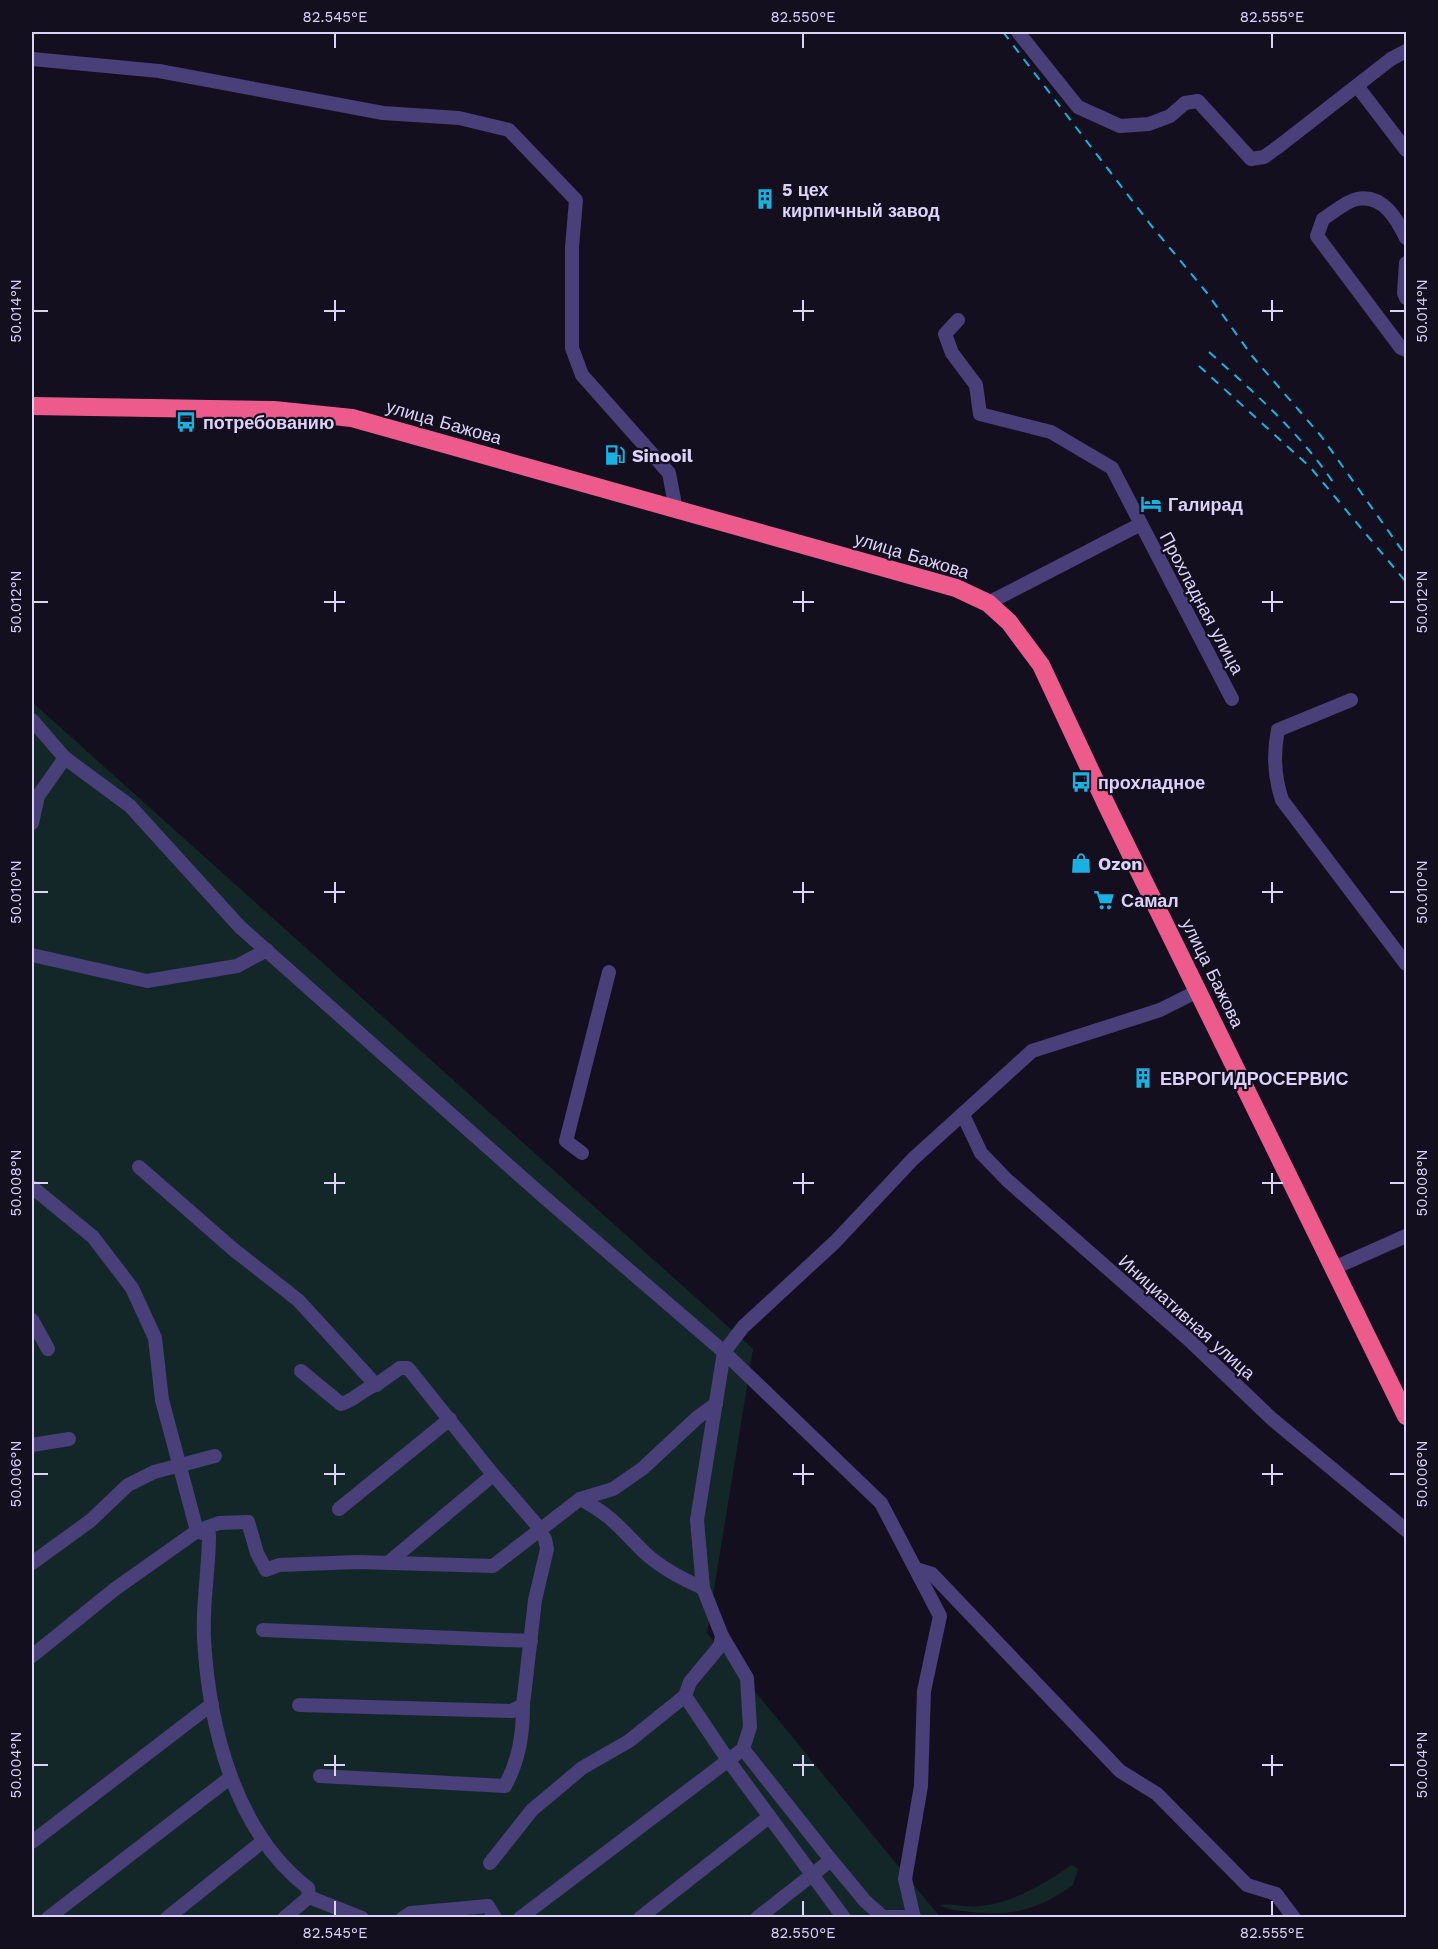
<svg xmlns="http://www.w3.org/2000/svg" width="1438" height="1949" font-family="'Work Sans',sans-serif">
  <style>
    .green { fill: #132729 }
    .lines { fill: none; stroke-linecap: round; stroke-linejoin: round }
    .minor { stroke: #493f79; stroke-width: 14 }
    .highway { stroke: #ed5b8d; stroke-width: 18 }
    .rail { stroke: #19b2e0; stroke-width: 2; stroke-dasharray: 9 8; stroke-linecap: butt }
    .ticks { fill: none; stroke: #dcd3fa; stroke-width: 2 }
    .labels { text-anchor: middle; dominant-baseline: central; stroke-width: 4.5; stroke-linejoin: round; paint-order: stroke }
    .poi-label { font-size: 18px; font-weight: bold; fill: #dcd3fa; stroke: #140f1f; text-anchor: start }
    .street-label { font-size: 18px; fill: #dcd3fa; stroke: #140f1f }
    .neatline { fill: none; stroke: #dcd3fa; stroke-width: 2 }
    .ticks-label { font-size: 15px; text-anchor: middle; fill: #dcd3fa }
  </style>
  <rect width="100%" height="100%" fill="#140f1f"/>
  <g class="green">
    <path d="M 32,702 L 753,1349 L 707,1633 L 940,1917 L 32,1917 Z"/>
    <path d="M 1072,1865 L 1078,1869 L 1073,1885 C 1038,1910 1013,1916 971,1912 C 958,1910 951,1911 939,1905 C 952,1903 967,1908 982,1906 C 1015,1902 1045,1883 1072,1865 Z"/>
  </g>
  <g class="lines">
    <g class="minor">
      <path d="M 1018,32 L 1078,107 L 1120,126 L 1149,124 L 1170,116 L 1185,103 L 1198,101 L 1251,159 L 1264,157 L 1278,147 L 1391,59 L 1406,51"/>
      <path d="M 32,59 L 159,71 L 383,113 L 459,118 L 509,130 L 576,200 L 572,247 L 572,348 L 582,375 L 669,473 L 676,510"/>
      <path d="M 1357,86 L 1406,150"/>
      <path d="M 1406,238 C 1397,219 1383,194 1357,199 C 1346,201 1333,213 1323,219 L 1317,236 L 1401,348 L 1406,350"/>
      <path d="M 1406,263 L 1404,293 L 1406,298"/>
      <path d="M 958,320 L 945,334 L 952,353 L 976,385 L 980,414 L 1051,432 L 1112,468 L 1232,699"/>
      <path d="M 988,603 L 1141,524"/>
      <path d="M 1351,700 L 1278,730 C 1273,754 1274,776 1282,800 L 1406,964"/>
      <path d="M 32,720 L 65,758 L 130,806 L 240,927 L 544,1197 L 724,1352 L 881,1503 L 940,1616 L 924,1691 L 921,1786 L 905,1879 L 914,1918"/>
      <path d="M 32,823 L 38,796 L 65,758"/>
      <path d="M 32,955 L 147,981 L 237,966 L 267,950"/>
      <path d="M 963,1115 L 981,1153 L 1007,1180 L 1188,1339 L 1272,1419 L 1406,1530"/>
      <path d="M 582,1153 L 566,1141 L 609,972"/>
      <path d="M 139,1167 L 234,1250 L 298,1300 L 376,1385 L 400,1368 L 408,1368 L 491,1472 L 536,1524 L 545,1539 L 547,1549 L 535,1600 L 523,1705 L 512,1711 L 299,1705"/>
      <path d="M 32,1187 L 93,1237 L 132,1288 L 155,1338 L 162,1400 L 197,1531 L 209,1535 C 209,1569 202,1605 204,1639 C 209,1727 235,1832 308,1888 L 309,1897 L 362,1918"/>
      <path d="M 1334,1268 L 1406,1236"/>
      <path d="M 32,1320 L 48,1349"/>
      <path d="M 301,1371 L 341,1404 C 356,1400 362,1389 376,1385"/>
      <path d="M 32,1445 L 69,1439"/>
      <path d="M 580,1499 C 610,1514 621,1529 644,1552 C 661,1568 682,1579 703,1588"/>
      <path d="M 339,1509 L 450,1419"/>
      <path d="M 389,1562 L 493,1475"/>
      <path d="M 32,1563 L 90,1521 L 128,1485 L 154,1472 L 215,1456"/>
      <path d="M 916,1569 L 932,1574 L 1120,1771 L 1157,1794 L 1247,1885 L 1276,1894 L 1294,1918"/>
      <path d="M 263,1630 L 531,1641"/>
      <path d="M 32,1656 L 115,1589 L 197,1531 L 219,1523 L 248,1522 L 257,1553 L 266,1570 L 279,1565 L 357,1562 L 493,1566 L 580,1499 L 613,1489 L 642,1469 L 698,1417 L 716,1404"/>
      <path d="M 743,1749 L 831,1860 L 757,1918"/>
      <path d="M 320,1776 L 505,1786 C 519,1760 523,1735 523,1705"/>
      <path d="M 32,1842 L 212,1704"/>
      <path d="M 831,1860 L 865,1901 L 883,1917 L 914,1917"/>
      <path d="M 490,1863 L 532,1810 L 582,1768 L 629,1741 L 685,1696"/>
      <path d="M 48,1918 L 231,1777"/>
      <path d="M 167,1918 L 262,1842"/>
      <path d="M 284,1918 L 309,1897"/>
      <path d="M 403,1918 L 411,1913 L 488,1906 L 495,1918"/>
      <path d="M 520,1918 L 743,1749 L 750,1727 L 747,1678 L 722,1636"/>
      <path d="M 640,1918 L 769,1817"/>
      <path d="M 844,1918 L 728,1760 L 685,1696 L 690,1682 L 720,1646 L 722,1636 L 703,1588 L 697,1520 L 724,1352 L 743,1327 L 835,1242 L 913,1159 L 1032,1051 L 1160,1010 L 1198,991"/>
    </g>
    <path class="highway" d="M 32,406 L 274,410 L 352,418 L 956,588 L 988,603 L 1009,622 L 1041,665 L 1107,806 L 1406,1416"/>
    <g class="rail">
      <path d="M 1003,32 L 1150,224 L 1207,293 L 1252,356 L 1321,436 L 1406,556"/>
      <path d="M 1209,352 C 1256,394 1300,433 1335,485"/>
      <path d="M 1199,366 L 1310,467 L 1406,582"/>
    </g>
  </g>
  <path class="ticks" d="M 335,33 L 335,48M 803,33 L 803,48M 1272,33 L 1272,48M 335,300 L 335,321M 803,300 L 803,321M 1272,300 L 1272,321M 33,311 L 48,311M 324,311 L 345,311M 793,311 L 814,311M 1262,311 L 1283,311M 1390,311 L 1405,311M 335,591 L 335,612M 803,591 L 803,612M 1272,591 L 1272,612M 33,602 L 48,602M 324,602 L 345,602M 793,602 L 814,602M 1262,602 L 1283,602M 1390,602 L 1405,602M 335,882 L 335,903M 803,882 L 803,903M 1272,882 L 1272,903M 33,892 L 48,892M 324,892 L 345,892M 793,892 L 814,892M 1262,892 L 1283,892M 1390,892 L 1405,892M 335,1173 L 335,1194M 803,1173 L 803,1194M 1272,1173 L 1272,1194M 33,1183 L 48,1183M 324,1183 L 345,1183M 793,1183 L 814,1183M 1262,1183 L 1283,1183M 1390,1183 L 1405,1183M 335,1464 L 335,1485M 803,1464 L 803,1485M 1272,1464 L 1272,1485M 33,1474 L 48,1474M 324,1474 L 345,1474M 793,1474 L 814,1474M 1262,1474 L 1283,1474M 1390,1474 L 1405,1474M 335,1755 L 335,1776M 803,1755 L 803,1776M 1272,1755 L 1272,1776M 33,1765 L 48,1765M 324,1765 L 345,1765M 793,1765 L 814,1765M 1262,1765 L 1283,1765M 1390,1765 L 1405,1765M 335,1901 L 335,1916M 803,1901 L 803,1916M 1272,1901 L 1272,1916"/>
  <defs>
    <g id="building-bare" transform="scale(1.62)"><path d="M-4-6H4V6H1V3H-1V6H-4ZM-2.5-4.3h1.7v1.8h-1.7ZM.8-4.3h1.7v1.8H.8ZM-2.5-1h1.7V.8h-1.7ZM.8-1h1.7V.8H.8Z" fill="#19b2e0" stroke="#140f1f" stroke-width="2.5" paint-order="stroke"/></g>
    <g id="bus-bare" transform="scale(1.62)"><path d="M-5-6H5V4H4V6H2V4H-2V6H-4V4H-5ZM-3.5-4V0h7V-4ZM-3.5 1.2v1.5H-2V1.2ZM2 1.2v1.5H3.5V1.2Z" fill="#19b2e0" stroke="#140f1f" stroke-width="2.5" paint-order="stroke"/></g>
    <g id="fuel-bare" transform="scale(1.62)"><path d="M-5.5-6h7V0h2V4h1.3V-2.5L3-4.5l.8-.8L6-3V5H2.5V1h-1V6h-7ZM-4.2-4.7v3.2H.2V-4.7Z" fill="#19b2e0" stroke="#140f1f" stroke-width="2.5" paint-order="stroke"/></g>
    <g id="hotel-bare" transform="scale(1.62)"><path d="M-6-4.5h1.5V1H6V5H4.5V3h-9V5H-6ZM-4 0a1.8 1.8 0 1 1 3.6 0ZM.5 0V-2.5h3Q6-2.5 6 0Z" fill="#19b2e0" stroke="#140f1f" stroke-width="2.5" paint-order="stroke"/></g>
    <g id="shop-bare" transform="scale(1.62)"><path d="M-5-2.5h2.3a2.7 3.5 0 0 1 5.4 0H5L5.5 6h-11ZM-1.5-2.5h3a1.5 2.3 0 0 0-3 0Z" fill="#19b2e0" stroke="#140f1f" stroke-width="2.5" paint-order="stroke"/></g>
    <g id="supermarket-bare" transform="scale(1.62)"><path d="M-6-5.5h2.5l.6 2H6L4.5 2H-2.5L-4.4-4H-6ZM-1.5 3.2a1.3 1.3 0 1 0 .1 0ZM3 3.2a1.3 1.3 0 1 0 .1 0Z" fill="#19b2e0" stroke="#140f1f" stroke-width="2.5" paint-order="stroke"/></g>
  </defs>
  <g fill-rule="evenodd">
    <use href="#building-bare" x="765" y="199"/>
    <use href="#bus-bare" x="186" y="422"/>
    <use href="#fuel-bare" x="615" y="455"/>
    <use href="#hotel-bare" x="1151" y="504"/>
    <use href="#bus-bare" x="1081" y="782"/>
    <use href="#shop-bare" x="1081" y="863"/>
    <use href="#supermarket-bare" x="1104" y="900"/>
    <use href="#building-bare" x="1143" y="1078"/>
  </g>
  <g class="labels">
    <g class="poi-label">
      <text x="782" y="189">5 цех<tspan x="782" dy="21">кирпичный завод</tspan></text>
      <text x="203" y="422">потребованию</text>
      <text x="632" y="455">Sinooil</text>
      <text x="1168" y="504">Галирад</text>
      <text x="1098" y="782">прохладное</text>
      <text x="1098" y="863">Ozon</text>
      <text x="1121" y="900">Самал</text>
      <text x="1160" y="1078">ЕВРОГИДРОСЕРВИС</text>
    </g>
    <g class="street-label">
      <text transform="translate(444 422) rotate(16)">улица Бажова</text>
      <text transform="translate(912 555) rotate(17)">улица Бажова</text>
      <text transform="translate(1202 603) rotate(62)">Прохладная улица</text>
      <text transform="translate(1213 973) rotate(64)">улица Бажова</text>
      <text transform="translate(1187 1317) rotate(42)">Инициативная улица</text>
    </g>
  </g>
  <rect width="1438" height="1949" fill="none" stroke="#140f1f" stroke-width="66"/>
  <rect x="33" y="33" width="1372" height="1883" class="neatline"/>
  <g class="ticks-label">
    <text x="335" y="22">82.545°E</text>
    <text x="803" y="22">82.550°E</text>
    <text x="1272" y="22">82.555°E</text>
    <text transform="translate(16 311) rotate(-90)" y="5">50.014°N</text>
    <text transform="translate(1422 311) rotate(-90)" y="5">50.014°N</text>
    <text transform="translate(16 602) rotate(-90)" y="5">50.012°N</text>
    <text transform="translate(1422 602) rotate(-90)" y="5">50.012°N</text>
    <text transform="translate(16 892) rotate(-90)" y="5">50.010°N</text>
    <text transform="translate(1422 892) rotate(-90)" y="5">50.010°N</text>
    <text transform="translate(16 1183) rotate(-90)" y="5">50.008°N</text>
    <text transform="translate(1422 1183) rotate(-90)" y="5">50.008°N</text>
    <text transform="translate(16 1474) rotate(-90)" y="5">50.006°N</text>
    <text transform="translate(1422 1474) rotate(-90)" y="5">50.006°N</text>
    <text transform="translate(16 1765) rotate(-90)" y="5">50.004°N</text>
    <text transform="translate(1422 1765) rotate(-90)" y="5">50.004°N</text>
    <text x="335" y="1938">82.545°E</text>
    <text x="803" y="1938">82.550°E</text>
    <text x="1272" y="1938">82.555°E</text>
  </g>
</svg>
